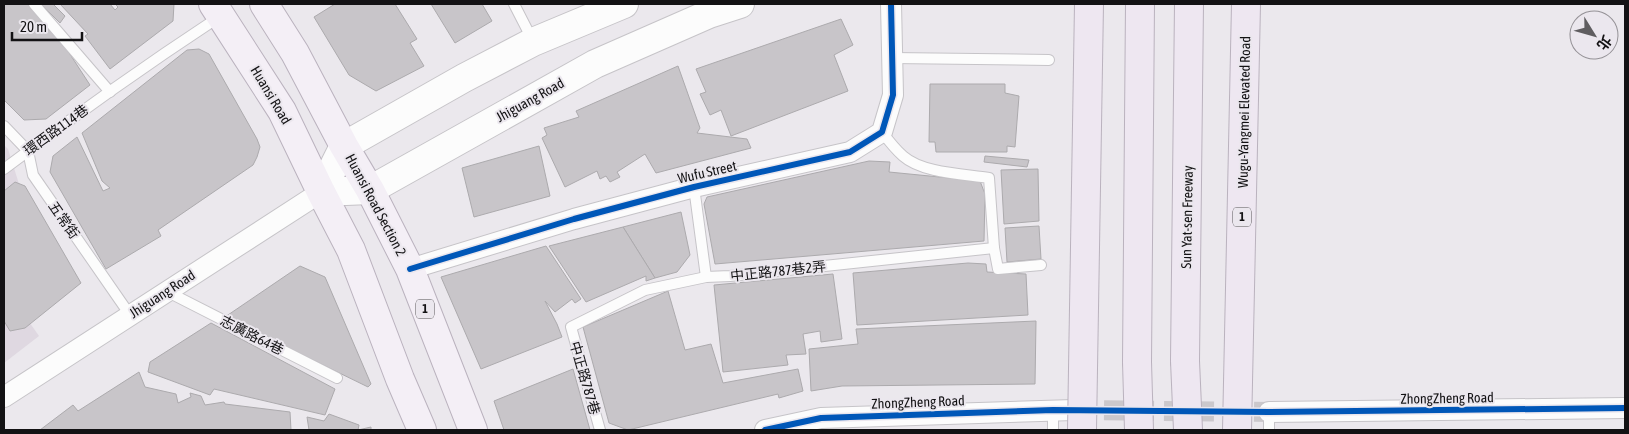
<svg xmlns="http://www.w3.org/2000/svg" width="1629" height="434" font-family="'Asap Condensed','Noto Sans TC',sans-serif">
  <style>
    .built { fill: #dfd8e1 }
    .building { fill: #c8c5c9; stroke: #acaaad }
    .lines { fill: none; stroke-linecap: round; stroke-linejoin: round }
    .street-tunnel { stroke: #cbc8cc; stroke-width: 20; stroke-dasharray: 20 10; stroke-linecap: butt }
    .lane-casing { stroke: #c6c4c8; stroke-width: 12 }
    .street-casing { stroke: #c6c4c8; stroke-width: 22 }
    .secondary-casing { stroke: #c6c4c8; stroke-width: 30 }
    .primary-casing { stroke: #bab2be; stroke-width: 30 }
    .highway-casing { stroke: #bab2be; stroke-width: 30 }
    .lane { stroke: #fcfcfc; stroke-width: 10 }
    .street { stroke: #fcfcfc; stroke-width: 20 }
    .secondary { stroke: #fcfcfc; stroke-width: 28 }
    .primary { stroke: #f4eff6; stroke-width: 28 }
    .highway { stroke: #eee7f1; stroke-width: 28 }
    .highway-bridge-casing { stroke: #bab2be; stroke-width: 30; stroke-linecap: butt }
    .highway-bridge { stroke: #eee7f1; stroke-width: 28 }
    .cycleway-casing { stroke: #ebe7ee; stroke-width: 9 }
    .cycleway { stroke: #0057b8; stroke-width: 6 }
    .labels { text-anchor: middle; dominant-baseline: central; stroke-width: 4; stroke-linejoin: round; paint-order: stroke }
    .shield { fill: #ebe7ee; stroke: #545255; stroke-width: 1 }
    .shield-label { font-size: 12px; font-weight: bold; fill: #131214 }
    .street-label { font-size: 14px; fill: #131214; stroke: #ebe7ee }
  </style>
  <rect width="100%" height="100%" fill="#ebe8ed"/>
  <g class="built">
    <path d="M 4,145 L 8,149 L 19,184 L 4,198 Z"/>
    <path d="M 4,286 L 39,336 L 4,363 Z"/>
  </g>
  <g class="building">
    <path d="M 4,4 L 28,4 L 64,45 L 90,85 L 46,119 L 24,120 L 4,100 Z"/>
    <path d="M 41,4 L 53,4 L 65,16 L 60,23 Z"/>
    <path d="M 60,4 L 110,4 L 115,10 L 118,7 L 115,4 L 174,4 L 173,21 L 110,69 L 85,36 L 88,34 Z"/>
    <path d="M 335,4 L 395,4 L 417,39 L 410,43 L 424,66 L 376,91 L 349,75 L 314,17 Z"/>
    <path d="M 431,4 L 482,4 L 492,21 L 455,43 Z"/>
    <path d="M 841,19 L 853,45 L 834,55 L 848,91 L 731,136 L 721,110 L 710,115 L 700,94 L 706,92 L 696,69 Z"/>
    <path d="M 199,49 L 209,54 L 257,139 L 260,147 L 257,157 L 253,165 L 158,230 L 161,236 L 106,269 L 50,172 L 53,156 L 77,137 L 103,191 L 110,188 L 102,181 L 82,133 L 187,50 Z"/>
    <path d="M 678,66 L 700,128 L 697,133 L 747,139 L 751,148 L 656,173 L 645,154 L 617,172 L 620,177 L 610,182 L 606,176 L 600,179 L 597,171 L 565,187 L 542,138 L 547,135 L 544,128 L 579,117 L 576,111 Z"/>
    <path d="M 930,84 L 1005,84 L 1005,93 L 1019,96 L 1015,147 L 1007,146 L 1007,152 L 936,152 L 935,142 L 929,142 Z"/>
    <path d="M 539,146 L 550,196 L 474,217 L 462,168 Z"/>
    <path d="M 985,156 L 1029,160 L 1027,167 L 984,162 Z"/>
    <path d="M 869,161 L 890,162 L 889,172 L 980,181 L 985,194 L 984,241 L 715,264 L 704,204 L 707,197 Z"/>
    <path d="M 1038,169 L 1039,221 L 1004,224 L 1001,170 Z"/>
    <path d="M 15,182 L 25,186 L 81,283 L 25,328 L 10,331 L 4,321 L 4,191 Z"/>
    <path d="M 681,212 L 690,255 L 677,272 L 655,278 L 623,227 Z"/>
    <path d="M 1039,226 L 1041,259 L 1007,262 L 1005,228 Z"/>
    <path d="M 623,227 L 655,278 L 646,281 L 646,276 L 586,302 L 549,246 Z"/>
    <path d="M 546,246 L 581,299 L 575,303 L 572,299 L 555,312 L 545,301 L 557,324 L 562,337 L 481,369 L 441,277 Z"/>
    <path d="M 968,263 L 986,264 L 987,272 L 1026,274 L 1028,315 L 857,325 L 853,273 Z"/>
    <path d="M 300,266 L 325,277 L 371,384 L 368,387 L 225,317 Z"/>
    <path d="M 833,274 L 842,339 L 821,342 L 820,331 L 803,334 L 806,354 L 786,355 L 788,365 L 723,372 L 714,285 Z"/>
    <path d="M 668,291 L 685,350 L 711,344 L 723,383 L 798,369 L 803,391 L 779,398 L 778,394 L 628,430 L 609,423 L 583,327 Z"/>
    <path d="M 1036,321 L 1035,384 L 842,386 L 811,391 L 809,349 L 858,344 L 856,329 Z"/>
    <path d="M 211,323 L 335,389 L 325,415 L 214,389 L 210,395 L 148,372 L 150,362 Z"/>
    <path d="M 573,369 L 590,430 L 504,430 L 494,401 Z"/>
    <path d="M 139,372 L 145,387 L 176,394 L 178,403 L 191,397 L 190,393 L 201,396 L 205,405 L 224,402 L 225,404 L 290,412 L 291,430 L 40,430 L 73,405 L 78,411 Z"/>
    <path d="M 329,414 L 359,425 L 358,430 L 371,427 L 371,430 L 309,430 L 307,417 L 324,421 Z"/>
  </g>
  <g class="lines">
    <path class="street-tunnel" d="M 1074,410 L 1269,412"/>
    <g class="lane-casing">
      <g id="lane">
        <path d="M 34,4 L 110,92"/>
        <path d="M 514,4 L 533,41"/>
        <path d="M 892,58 L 1049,60"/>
        <path d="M 4,126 L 28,151 L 33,175 L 130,315"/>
        <path d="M 882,132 C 888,140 895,149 903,156 C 922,173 963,174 989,178 L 994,248 L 998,269 L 1041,265"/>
        <path d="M 4,169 C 74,116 146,65 219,17"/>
        <path d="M 694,187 L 706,277"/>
        <path d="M 166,291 L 337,378"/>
        <path d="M 600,430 L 571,327 L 645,290 L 706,277 L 730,276 L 994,248"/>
        <path d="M 1053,430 L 1053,410"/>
        <path d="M 1269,430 L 1269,412"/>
      </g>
    </g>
    <g class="street-casing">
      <g id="street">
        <path d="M 410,269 L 574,219 L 694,187 L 850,152 L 882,132 L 893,95 L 891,4"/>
        <path d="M 4,397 L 321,192"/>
        <path d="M 1269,412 L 1625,408"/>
        <path d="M 765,430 L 821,418 L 1074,410"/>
      </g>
    </g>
    <g class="secondary-casing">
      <path id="secondary" d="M 624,4 L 533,42 L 464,78 L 344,146 L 321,192 L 370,190 L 595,64 L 709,14 L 740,4"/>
    </g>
    <g class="primary-casing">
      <g id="primary">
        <path d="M 213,4 L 282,111 L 321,192 L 351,250 L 400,379 L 422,430"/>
        <path d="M 264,4 L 295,53 L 344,146 L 370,190 L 410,269 L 473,430"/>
      </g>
    </g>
    <g class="highway-casing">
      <g id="highway">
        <path d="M 1185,361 L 1189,4"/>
        <path d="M 1137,362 L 1140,4"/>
      </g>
    </g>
    <use href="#lane" class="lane"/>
    <use href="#street" class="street"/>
    <use href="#secondary" class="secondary"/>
    <use href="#primary" class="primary"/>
    <use href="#highway" class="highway"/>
    <g class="highway-bridge-casing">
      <g id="highway-bridge">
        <path d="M 1185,361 L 1188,430"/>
        <path d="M 1137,362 L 1139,430"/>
        <path d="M 1082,430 L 1089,4"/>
        <path d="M 1237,430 L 1246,4"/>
      </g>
    </g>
    <use href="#highway-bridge" class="highway-bridge"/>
    <g class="cycleway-casing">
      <g id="cycleway">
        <path d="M 410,269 L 574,219 L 694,187 L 850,152 L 882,132 L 893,95 L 891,4"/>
        <path d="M 765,430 L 821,418 L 1053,410 L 1269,412 L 1625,408"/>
      </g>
    </g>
    <use href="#cycleway" class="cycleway"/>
  </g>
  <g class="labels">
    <g class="shield">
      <rect x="1233" y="207.5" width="18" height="19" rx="4"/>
      <rect x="416" y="299.5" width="18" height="19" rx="4"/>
    </g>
    <g class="shield-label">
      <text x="1242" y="217">1</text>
      <text x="425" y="309">1</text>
    </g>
    <g class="street-label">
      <text transform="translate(271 95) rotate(59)">Huansi Road</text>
      <text transform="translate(530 100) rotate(-29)">Jhiguang Road</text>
      <text transform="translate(1244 112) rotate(-89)">Wugu-Yangmei Elevated Road</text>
      <text transform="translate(56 130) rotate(-36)">環西路114巷</text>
      <text transform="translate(707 172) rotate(-13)">Wufu Street</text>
      <text transform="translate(376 205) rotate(62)">Huansi Road Section 2</text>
      <text transform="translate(1187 217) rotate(-89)">Sun Yat-sen Freeway</text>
      <text transform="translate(64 220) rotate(55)">五常街</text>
      <text transform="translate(778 271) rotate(-6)">中正路787巷2弄</text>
      <text transform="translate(162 294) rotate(-33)">Jhiguang Road</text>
      <text transform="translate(252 335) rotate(27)">志廣路64巷</text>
      <text transform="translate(585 378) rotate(74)">中正路787巷</text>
      <text transform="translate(1447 398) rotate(-1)">ZhongZheng Road</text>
      <text transform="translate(918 402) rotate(-2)">ZhongZheng Road</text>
    </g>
  </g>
  <rect width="1629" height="434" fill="none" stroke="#131214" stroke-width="10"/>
  <g transform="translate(1594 35) rotate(127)"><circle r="24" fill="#ebe7ee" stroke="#959297"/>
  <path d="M0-4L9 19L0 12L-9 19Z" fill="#5f5d60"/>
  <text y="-8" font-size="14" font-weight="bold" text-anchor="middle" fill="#131214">北</text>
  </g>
  <path d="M12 32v8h70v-8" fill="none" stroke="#131214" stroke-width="2.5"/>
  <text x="20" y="32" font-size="15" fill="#131214" stroke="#ebe7ee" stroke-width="4" paint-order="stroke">20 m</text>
</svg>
